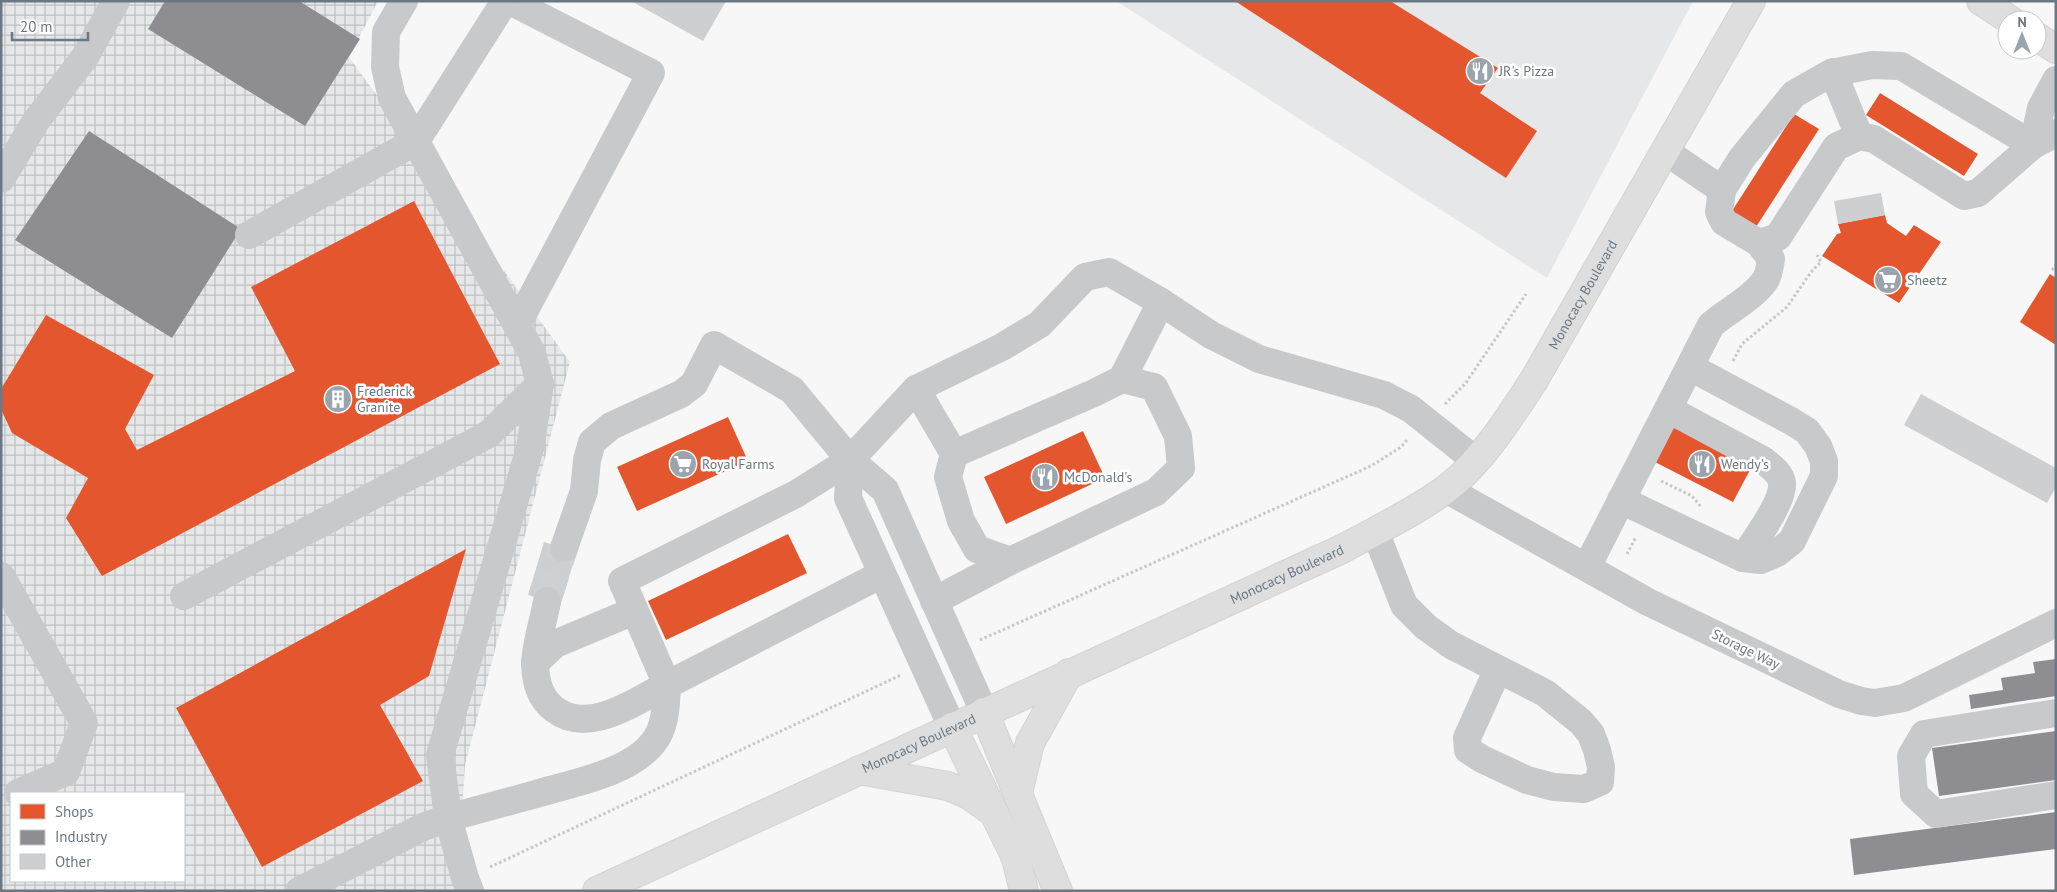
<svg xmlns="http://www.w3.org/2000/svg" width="2057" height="892" font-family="'PT Sans',sans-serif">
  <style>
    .built { fill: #e6e7e8 }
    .industrial { fill: url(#industrial-grid); fill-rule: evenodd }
    .shops { fill: #e4572e }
    .industry { fill: #8d8d92 }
    .building { fill: #cecfd0 }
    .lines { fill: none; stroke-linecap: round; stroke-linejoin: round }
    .minor-tunnel { stroke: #cdd1d4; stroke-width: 28; stroke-dasharray: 28 14; stroke-linecap: butt }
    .major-casing { stroke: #d2d3d3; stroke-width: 30 }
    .highway-casing { stroke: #d3d4d4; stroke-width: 30 }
    .path { stroke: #c6c7c8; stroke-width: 3; stroke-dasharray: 2.5 2.5; stroke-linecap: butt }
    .minor { stroke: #c8c9ca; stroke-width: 28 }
    .major { stroke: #dedede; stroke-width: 28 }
    .highway { stroke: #dedede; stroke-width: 28 }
    .labels { text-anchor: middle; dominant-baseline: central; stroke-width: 5; stroke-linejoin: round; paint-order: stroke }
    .poi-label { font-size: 14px; fill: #6a7883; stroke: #fff; text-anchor: start }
    .street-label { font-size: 14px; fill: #6a7883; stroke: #fff }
  </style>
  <defs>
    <pattern id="industrial-grid" width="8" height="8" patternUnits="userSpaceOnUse" patternTransform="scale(1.25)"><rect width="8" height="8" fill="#e6e7e8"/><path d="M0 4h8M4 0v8" fill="none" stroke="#bec0c1"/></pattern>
  </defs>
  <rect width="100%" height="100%" fill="#f7f7f7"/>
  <path class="built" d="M 1116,1 L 1693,1 L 1547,278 Z"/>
  <path class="industrial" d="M 1,1 L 378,1 L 349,57 L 570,362 L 465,765 L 457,891 L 1,891 ZM 11,793 L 184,793 L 184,881 L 11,881 Z"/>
  <g class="shops">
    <path d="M 1235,1 L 1390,1 L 1498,68 L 1480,93 L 1537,131 L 1506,178 Z"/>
    <path d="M 1880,93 L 1978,154 L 1964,176 L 1866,115 Z"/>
    <path d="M 1794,114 L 1819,129 L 1756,227 L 1732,211 Z"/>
    <path d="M 414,201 L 500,364 L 102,576 L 66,518 L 88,478 L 12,433 L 1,409 L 1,389 L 46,315 L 154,375 L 125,429 L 137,450 L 295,371 L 251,287 Z"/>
    <path d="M 1885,215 L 1887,223 L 1906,236 L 1914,225 L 1941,242 L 1899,303 L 1822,256 L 1837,234 L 1841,233 L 1838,224 Z"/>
    <path d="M 2050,274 L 2056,278 L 2056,345 L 2020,322 Z"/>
    <path d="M 728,417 L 748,461 L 637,511 L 617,467 Z"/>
    <path d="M 1671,426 L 1751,468 L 1733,502 L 1653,461 Z"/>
    <path d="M 1083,431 L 1105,478 L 1006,524 L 984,477 Z"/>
    <path d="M 788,534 L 807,573 L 666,640 L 648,601 Z"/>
    <path d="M 466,549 L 429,676 L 380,705 L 423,781 L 262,867 L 176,708 Z"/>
  </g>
  <g class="industry">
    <path d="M 165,1 L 299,1 L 360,39 L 305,126 L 148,29 Z"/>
    <path d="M 89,131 L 241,229 L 172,338 L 15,240 Z"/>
    <path d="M 2056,659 L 2056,696 L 1971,709 L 1969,695 L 2003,690 L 2001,678 L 2035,673 L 2033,662 Z"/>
    <path d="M 2056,731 L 2056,780 L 1939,796 L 1932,748 Z"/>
    <path d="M 2056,812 L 2056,849 L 1854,875 L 1850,839 Z"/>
  </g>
  <g class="building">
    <path d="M 631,1 L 726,1 L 703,41 Z"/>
    <path d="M 1881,193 L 1885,215 L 1838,224 L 1834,201 Z"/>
    <path d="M 1921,394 L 2056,468 L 2056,487 L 2047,503 L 1904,425 Z"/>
    <path d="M 544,542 L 577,552 L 560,605 L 528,595 Z"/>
  </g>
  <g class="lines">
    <path class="minor-tunnel" d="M 547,601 L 564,548"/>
    <g class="major-casing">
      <g id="major">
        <path d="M 1981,1 L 2010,20"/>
        <path d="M 2037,37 L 2056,49"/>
        <path id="s1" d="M 597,891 L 1342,549 C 1377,530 1413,513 1445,490 C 1480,464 1510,417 1534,380 L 1751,1"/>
      </g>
    </g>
    <g class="highway-casing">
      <g id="highway">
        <path d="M 984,712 L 1058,891"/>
        <path d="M 952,727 L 1016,858 L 1024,891"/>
        <path d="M 859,770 L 948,786 L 969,795 L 993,812"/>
        <path d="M 1018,793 L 1030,743 L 1069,673"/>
      </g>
    </g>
    <g class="path">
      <path d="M 2052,270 L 2056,265"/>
      <path d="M 1733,361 L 1742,344 L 1787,307 L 1811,272 L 1821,262 L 1817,255"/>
      <path d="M 1445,404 L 1465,384 L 1526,294"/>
      <path d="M 1661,481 L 1692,496 L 1701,507"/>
      <path d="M 1627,554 L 1636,537"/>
      <path d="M 980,640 L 1371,466 L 1401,447 L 1408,439"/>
      <path d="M 490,867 L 901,675"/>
    </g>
    <g class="minor">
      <path d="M 510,1 L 651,73 L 517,325"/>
      <path d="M 1833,72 L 1859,136"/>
      <path d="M 2033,145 L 2041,108 L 2056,80"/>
      <path d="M 1,179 L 36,121 L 85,57 L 116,1"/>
      <path d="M 1722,190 L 1742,158 L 1794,94 L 1831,73 L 1872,65 L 1901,66 L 2033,145"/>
      <path d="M 249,235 L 416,141 L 505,1"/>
      <path d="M 1759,243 L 1778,237 L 1836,147 L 1859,136 L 1874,139 L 1964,196 L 1978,193 L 2033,145 L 2056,133"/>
      <path d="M 1122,379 L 1154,387 L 1178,436 L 1181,468 L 1156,492 L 1010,561 L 977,549 L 961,521 L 948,477 L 954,454 L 1094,393 L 1122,379 L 1161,302 L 1211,335 L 1259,359 L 1384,395 L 1411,409 L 1475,460"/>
      <path d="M 916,389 L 954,454"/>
      <path d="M 1668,409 L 1763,460 C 1770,466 1781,473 1782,483 C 1784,501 1754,542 1743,558"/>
      <path d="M 850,460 L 848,498 L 952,727"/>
      <path d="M 1446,489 L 1648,602 L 1839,694 L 1861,701 L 1875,703 L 1904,698 L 2056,623"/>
      <path d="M 1621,500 L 1743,558 L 1761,560 L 1777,553 L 1792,541 L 1824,476 L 1824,461 L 1818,446 L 1807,431 L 1791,421 L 1690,367"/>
      <path d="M 1375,531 L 1404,605 L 1426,627 L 1451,645 L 1545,693 L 1581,722 L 1591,734 L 1597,750 L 1601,767 L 1600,782 L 1584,789 L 1554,787 L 1527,780 L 1482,759 L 1468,750 L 1467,738 L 1498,669"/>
      <path d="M 564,548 L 584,491 L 587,460 L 592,442 L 611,426 L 681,394 L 694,384 L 714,345 L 792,390 L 850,460 L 885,490 L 984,712"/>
      <path d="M 1587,567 L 1711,325 C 1728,310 1754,298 1766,279 C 1769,274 1770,265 1771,259 L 1759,243 L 1724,222 L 1719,212 L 1722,190 L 1665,151"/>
      <path d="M 1,576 L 84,723 L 66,772 L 18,793"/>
      <path d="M 184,596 L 489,434 L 540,384"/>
      <path d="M 547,601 C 544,620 535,646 535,665 C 536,683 540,698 554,709 C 589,736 635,701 667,685 L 622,581 L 796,494 L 850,460 L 916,389 L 1002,347 L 1040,324 L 1085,277 L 1109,272 L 1161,302"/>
      <path d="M 934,601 L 1010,561"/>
      <path d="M 535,663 L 555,644 L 634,611"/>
      <path d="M 2056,713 L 1924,734 L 1911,756 L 1914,794 L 1936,814 L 2056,795"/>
      <path d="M 299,891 L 423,827 L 448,818 L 440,755 L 530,448 L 540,384 L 532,353 L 392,98 L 385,67 L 386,32 L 404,1"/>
      <path d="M 470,891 L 465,878 L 448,818 C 477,810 506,802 536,794 C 572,783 628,774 653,743 C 666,727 666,705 667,685 L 882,574"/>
    </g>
    <use href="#major" class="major"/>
    <use href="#highway" class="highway"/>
  </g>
  <defs>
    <g id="restaurant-disc" transform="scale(1.4375)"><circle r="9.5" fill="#9ba4ac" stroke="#fff"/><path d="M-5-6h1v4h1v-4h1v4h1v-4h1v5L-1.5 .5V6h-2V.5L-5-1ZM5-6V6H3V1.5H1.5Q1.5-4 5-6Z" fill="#fff"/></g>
    <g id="supermarket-disc" transform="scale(1.4375)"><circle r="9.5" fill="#9ba4ac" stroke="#fff"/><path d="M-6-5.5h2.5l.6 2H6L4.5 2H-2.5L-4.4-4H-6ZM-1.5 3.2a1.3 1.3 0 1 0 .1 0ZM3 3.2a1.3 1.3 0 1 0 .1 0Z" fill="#fff"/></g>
    <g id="building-disc" transform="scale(1.4375)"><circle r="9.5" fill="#9ba4ac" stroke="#fff"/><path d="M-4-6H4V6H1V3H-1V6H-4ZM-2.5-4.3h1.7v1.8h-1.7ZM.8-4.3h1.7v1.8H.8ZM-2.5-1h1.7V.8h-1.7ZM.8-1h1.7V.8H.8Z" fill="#fff"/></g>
  </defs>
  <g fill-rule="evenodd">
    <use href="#restaurant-disc" x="1480" y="71"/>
    <use href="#supermarket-disc" x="1888" y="280"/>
    <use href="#building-disc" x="338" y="399"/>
    <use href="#supermarket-disc" x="683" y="464"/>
    <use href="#restaurant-disc" x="1702" y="464"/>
    <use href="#restaurant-disc" x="1045" y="477"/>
  </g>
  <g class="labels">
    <g class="poi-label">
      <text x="1499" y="71">JR's Pizza</text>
      <text x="1907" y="280">Sheetz</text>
      <text x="357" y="391">Frederick<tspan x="357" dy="16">Granite</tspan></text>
      <text x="702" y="464">Royal Farms</text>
      <text x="1721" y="464">Wendy's</text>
      <text x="1064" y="477">McDonald's</text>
    </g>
    <g class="street-label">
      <text stroke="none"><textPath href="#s1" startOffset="1179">Monocacy Boulevard</textPath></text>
      <text stroke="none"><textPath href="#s1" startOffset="759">Monocacy Boulevard</textPath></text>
      <text transform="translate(1746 649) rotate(26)">Storage Way</text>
      <text stroke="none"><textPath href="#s1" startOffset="354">Monocacy Boulevard</textPath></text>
    </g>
  </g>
  <rect width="2057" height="892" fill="none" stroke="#6a7883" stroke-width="5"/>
  <rect x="10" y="792" width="175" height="90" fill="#ffffff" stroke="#c3c9cd"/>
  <rect x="20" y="804" width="25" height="15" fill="#e4572e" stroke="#c3c9cd"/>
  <text x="55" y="817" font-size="15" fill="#6a7883">Shops</text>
  <rect x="20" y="830" width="25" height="15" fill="#8d8d92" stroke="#c3c9cd"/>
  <text x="55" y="842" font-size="15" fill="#6a7883">Industry</text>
  <rect x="20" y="854" width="25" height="15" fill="#cecfd0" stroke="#c3c9cd"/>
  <text x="55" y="867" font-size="15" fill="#6a7883">Other</text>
  <g transform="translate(2022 35)"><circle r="24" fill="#ffffff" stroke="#c3c9cd"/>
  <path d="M0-4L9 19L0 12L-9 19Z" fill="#9ba4ac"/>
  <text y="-8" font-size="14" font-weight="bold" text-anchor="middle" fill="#6a7883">N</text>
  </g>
  <path d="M12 32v8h76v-8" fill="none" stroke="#6a7883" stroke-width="2.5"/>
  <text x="20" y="32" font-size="15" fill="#6a7883" stroke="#ffffff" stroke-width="4" paint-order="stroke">20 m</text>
</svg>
